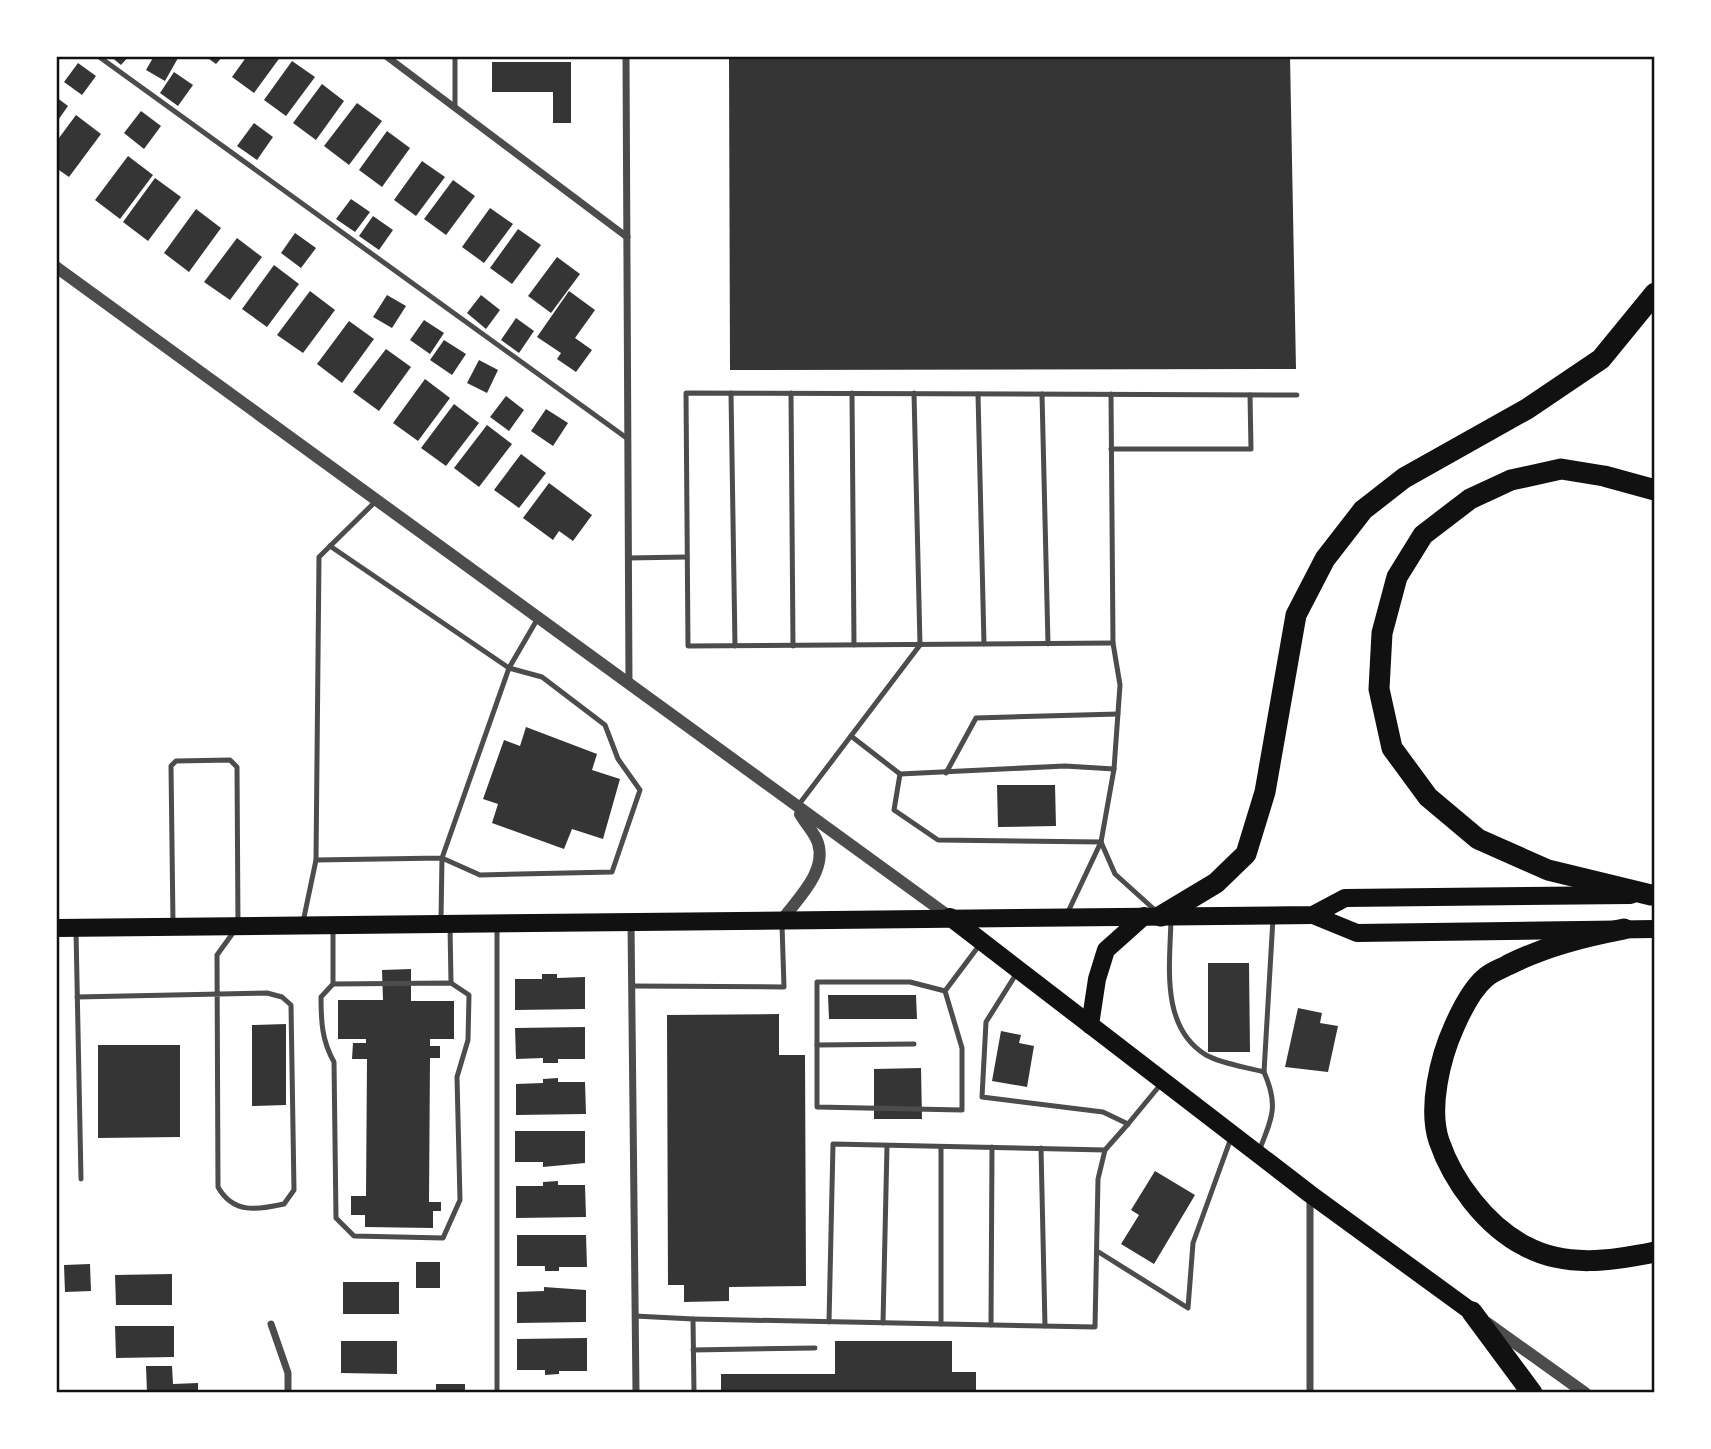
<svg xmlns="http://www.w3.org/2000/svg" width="1711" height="1449" font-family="Jost,sans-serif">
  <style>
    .building { fill: #353535 }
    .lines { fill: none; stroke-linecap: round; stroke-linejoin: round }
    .service { stroke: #4c4c4c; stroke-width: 5 }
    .minor { stroke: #4c4c4c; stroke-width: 7 }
    .tertiary { stroke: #4c4c4c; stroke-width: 12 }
    .primary { stroke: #111; stroke-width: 18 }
    .motorway { stroke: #111; stroke-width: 21 }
    .neatline { fill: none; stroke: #111; stroke-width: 2.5 }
  </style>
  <rect width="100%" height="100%" fill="#fff"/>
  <g class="building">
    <path d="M 110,56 L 129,56 L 121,65 Z"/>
    <path d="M 154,56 L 178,58 L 165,81 L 146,70 Z"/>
    <path d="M 205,56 L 223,56 L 216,64 Z"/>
    <path d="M 247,56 L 281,56 L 254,93 L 232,77 Z"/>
    <path d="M 729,56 L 1290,56 L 1296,369 L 730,370 Z"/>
    <path d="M 292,61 L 315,77 L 286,116 L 264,100 Z"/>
    <path d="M 492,62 L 571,62 L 571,123 L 553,123 L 553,92 L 492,92 Z"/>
    <path d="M 78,63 L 96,76 L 82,95 L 64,82 Z"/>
    <path d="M 174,72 L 193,85 L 178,106 L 160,93 Z"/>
    <path d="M 322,84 L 344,101 L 316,140 L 293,123 Z"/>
    <path d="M 56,97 L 68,106 L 56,123 Z"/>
    <path d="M 357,103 L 382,121 L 349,165 L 324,146 Z"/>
    <path d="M 141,111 L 161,126 L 144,149 L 124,133 Z"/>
    <path d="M 76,115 L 101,134 L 69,177 L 56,168 L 56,142 Z"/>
    <path d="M 254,123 L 273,137 L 257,160 L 237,146 Z"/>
    <path d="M 387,131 L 410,148 L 382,187 L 359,170 Z"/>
    <path d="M 128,156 L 153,175 L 120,219 L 95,200 Z"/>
    <path d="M 422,161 L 445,177 L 416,216 L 394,200 Z"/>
    <path d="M 155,178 L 181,197 L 148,241 L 123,222 Z"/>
    <path d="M 453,180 L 475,196 L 446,235 L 424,219 Z"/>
    <path d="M 351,199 L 370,212 L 355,232 L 336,219 Z"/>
    <path d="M 490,208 L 513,224 L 484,263 L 462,247 Z"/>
    <path d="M 196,209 L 221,228 L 189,272 L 164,253 Z"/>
    <path d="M 373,216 L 393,230 L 379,250 L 359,236 Z"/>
    <path d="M 518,229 L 541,245 L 512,284 L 490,268 Z"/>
    <path d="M 295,233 L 316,248 L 301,268 L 281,253 Z"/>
    <path d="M 237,238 L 262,257 L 230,300 L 204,282 Z"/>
    <path d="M 557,257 L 580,274 L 551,313 L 528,296 Z"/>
    <path d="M 274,265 L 299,284 L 267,327 L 242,309 Z"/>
    <path d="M 310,291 L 335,310 L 303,353 L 277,335 Z"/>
    <path d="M 569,291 L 595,310 L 575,338 L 592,350 L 576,372 L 557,359 L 561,353 L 537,337 Z"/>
    <path d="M 387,295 L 406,306 L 392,328 L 373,317 Z"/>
    <path d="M 481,295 L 500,310 L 486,329 L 467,313 Z"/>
    <path d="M 516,318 L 534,331 L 519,353 L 501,340 Z"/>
    <path d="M 424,320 L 444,333 L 430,354 L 410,340 Z"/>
    <path d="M 349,321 L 374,339 L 342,383 L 317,364 Z"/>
    <path d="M 444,340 L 466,354 L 452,375 L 430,360 Z"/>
    <path d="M 386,349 L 411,367 L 379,411 L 353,392 Z"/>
    <path d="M 479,360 L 498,370 L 487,393 L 467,383 Z"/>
    <path d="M 425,379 L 450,398 L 418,441 L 393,423 Z"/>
    <path d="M 506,396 L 524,410 L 509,431 L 490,417 Z"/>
    <path d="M 454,404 L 479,423 L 446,466 L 421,448 Z"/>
    <path d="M 546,409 L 568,423 L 553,446 L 531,431 Z"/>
    <path d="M 487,425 L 512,444 L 479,487 L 454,468 Z"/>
    <path d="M 521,454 L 546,473 L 519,508 L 494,490 Z"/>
    <path d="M 549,483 L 592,515 L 573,541 L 559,531 L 553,540 L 523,518 Z"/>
    <path d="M 526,727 L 597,754 L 592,770 L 620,779 L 603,839 L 572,829 L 564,849 L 492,823 L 498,804 L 483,799 L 504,740 L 520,746 Z"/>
    <path d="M 997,785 L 1055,785 L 1056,826 L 998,827 Z"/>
    <path d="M 1208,963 L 1249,963 L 1250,1052 L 1208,1052 Z"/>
    <path d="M 411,969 L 411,1001 L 454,1001 L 454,1039 L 430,1039 L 430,1046 L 440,1046 L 440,1058 L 430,1058 L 429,1202 L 441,1202 L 441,1211 L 433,1211 L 433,1228 L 365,1227 L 365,1215 L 351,1215 L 351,1196 L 366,1196 L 367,1059 L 352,1059 L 353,1043 L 366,1043 L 366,1039 L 338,1039 L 338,1000 L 383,1000 L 382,970 Z"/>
    <path d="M 542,974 L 557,974 L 557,978 L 585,977 L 585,1009 L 515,1010 L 515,979 L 542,979 Z"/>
    <path d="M 828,995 L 916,995 L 917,1019 L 829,1019 Z"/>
    <path d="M 1298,1008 L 1322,1013 L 1320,1023 L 1338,1026 L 1328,1072 L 1285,1067 Z"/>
    <path d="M 779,1014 L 779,1055 L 805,1055 L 806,1286 L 729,1287 L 729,1301 L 684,1302 L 684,1285 L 668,1285 L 667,1015 Z"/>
    <path d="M 286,1024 L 286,1105 L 252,1106 L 252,1025 Z"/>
    <path d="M 585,1027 L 585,1059 L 558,1059 L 558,1063 L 543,1063 L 543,1058 L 516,1059 L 515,1028 Z"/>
    <path d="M 1001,1031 L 1021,1035 L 1019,1043 L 1034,1046 L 1027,1087 L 992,1081 Z"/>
    <path d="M 98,1045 L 180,1045 L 180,1137 L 98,1138 Z"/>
    <path d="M 921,1068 L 922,1119 L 874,1119 L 874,1069 Z"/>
    <path d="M 558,1078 L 558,1082 L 585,1082 L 586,1114 L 516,1115 L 516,1084 L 543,1083 L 543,1079 Z"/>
    <path d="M 515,1131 L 585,1131 L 585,1163 L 543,1167 L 543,1162 L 515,1162 Z"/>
    <path d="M 1155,1171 L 1195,1195 L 1154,1264 L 1121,1244 L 1139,1215 L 1131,1210 Z"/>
    <path d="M 558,1181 L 558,1185 L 585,1185 L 586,1217 L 516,1218 L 516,1186 L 543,1186 L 543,1182 Z"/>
    <path d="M 517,1235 L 586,1235 L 587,1267 L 559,1267 L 559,1271 L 545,1271 L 545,1266 L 517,1266 Z"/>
    <rect x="416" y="1262" width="24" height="26"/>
    <path d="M 90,1264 L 91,1291 L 65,1292 L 64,1265 Z"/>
    <path d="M 172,1274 L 172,1305 L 116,1305 L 115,1275 Z"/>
    <rect x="343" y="1282" width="56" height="32"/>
    <path d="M 544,1287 L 586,1290 L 586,1322 L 517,1323 L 517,1292 L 544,1291 Z"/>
    <path d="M 115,1326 L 174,1326 L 174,1357 L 116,1358 Z"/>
    <path d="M 587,1338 L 587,1371 L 559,1371 L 559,1374 L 545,1375 L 545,1370 L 517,1370 L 517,1339 Z"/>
    <path d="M 341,1341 L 397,1341 L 397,1374 L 341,1373 Z"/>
    <path d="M 835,1341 L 952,1341 L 952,1372 L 976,1372 L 976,1393 L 721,1393 L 721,1374 L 835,1374 Z"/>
    <path d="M 146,1366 L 172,1366 L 173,1384 L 198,1383 L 198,1393 L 147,1393 Z"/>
    <rect x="436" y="1384" width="29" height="9"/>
  </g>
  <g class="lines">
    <g class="service">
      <path d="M 98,56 L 628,439"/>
      <path d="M 455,56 L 455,106"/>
      <path d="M 731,393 L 735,646"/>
      <path d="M 791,393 L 793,646"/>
      <path d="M 852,393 L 854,645"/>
      <path d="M 914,393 L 920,645"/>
      <path d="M 978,394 L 984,644"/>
      <path d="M 1042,394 L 1048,644"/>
      <path d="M 1111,449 L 1251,449 L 1250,395"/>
      <path d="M 330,546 L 509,668 L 538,618"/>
      <path d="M 628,558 L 687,557"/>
      <path d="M 1113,643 L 688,646 L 686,393 L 1297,395"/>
      <path d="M 851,736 L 900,774 L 1065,766 L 1114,769"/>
      <path d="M 946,773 L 976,718 L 1118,714"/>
      <path d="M 900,774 L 894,810 L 938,840 L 1101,842"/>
      <path d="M 797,807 L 920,645"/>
      <path d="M 1101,842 L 1115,874 L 1156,911"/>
      <path d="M 316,860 L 442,858 L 480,875 L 612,872 L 640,790 L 618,759 L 605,725 L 542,677 L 509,668 L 442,858 L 441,919"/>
      <path d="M 1067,914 L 1101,842 L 1114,769 L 1120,685 L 1113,643 L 1111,394"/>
      <path d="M 1171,919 C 1170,965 1160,1027 1206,1055 C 1222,1064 1246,1067 1264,1072"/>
      <path d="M 303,922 L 316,860 L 319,557 L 375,502"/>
      <path d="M 450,926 L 451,983"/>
      <path d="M 76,931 L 81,1179"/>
      <path d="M 1018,971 L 986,1022 L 982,1097 L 1103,1112 L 1128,1124 L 1161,1084"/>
      <path d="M 333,984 L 451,983 L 469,995 L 468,1040 L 457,1077 L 460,1200 L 443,1238 L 354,1236 L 336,1218 L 334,1062 C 322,1041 321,1022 321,997 L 333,984 L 333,927"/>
      <path d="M 632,986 L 784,987 L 782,925"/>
      <path d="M 945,991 L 962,1048 L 962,1110 L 817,1107 L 817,982 L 910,982 L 945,991 L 981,943"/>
      <path d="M 77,997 L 267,993 L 282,997 L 291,1005 L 294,1190 L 284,1204 C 257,1210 233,1214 218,1187 L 217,955 L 238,926 L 237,767 L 230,760 L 176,761 L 171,766 L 173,924"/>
      <path d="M 817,1045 L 914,1044"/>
      <path d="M 941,1147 L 941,1324"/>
      <path d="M 1041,1148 L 1045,1326"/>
      <path d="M 1259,1151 C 1272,1118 1279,1106 1264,1072 L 1273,918"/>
      <path d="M 1097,1251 L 1188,1308 L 1193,1243 L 1231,1138"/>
      <path d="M 635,1316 L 693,1319 L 694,1393"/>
      <path d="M 693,1319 L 1095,1327 L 1098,1179 L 1105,1150"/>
      <path d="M 829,1322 L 833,1144 L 1105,1150 L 1128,1124"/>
      <path d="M 883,1323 L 887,1146"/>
      <path d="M 991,1325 L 992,1147"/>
      <path d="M 693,1350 L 815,1348"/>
      <path d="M 497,1393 L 497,927"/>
    </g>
    <g class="minor">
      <path d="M 386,56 L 627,237"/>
      <path d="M 626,56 L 629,684"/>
      <path d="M 631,923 L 636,1393"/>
      <path d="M 1310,1198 L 1310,1393"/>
      <path d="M 271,1324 L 288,1373 L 288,1393"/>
    </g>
    <g class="tertiary">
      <path d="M 56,267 L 950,917"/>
      <path d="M 782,920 C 798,898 827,872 818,843 C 815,833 805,823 800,814"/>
      <path d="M 1487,1323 L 1585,1393"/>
    </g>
    <g class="primary">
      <path d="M 1313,915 L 1357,933 L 1655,929"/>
      <path d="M 950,917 L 1310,1194 L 1472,1312"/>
      <path d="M 56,928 L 1313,915 L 1345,898 L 1631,895"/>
      <path d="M 1090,1025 L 1097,979 L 1106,950 L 1144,916"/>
    </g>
    <g class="motorway">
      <path d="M 1651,895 L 1548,870 L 1478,839 L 1428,797 L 1392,748 L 1379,689 L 1382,633 L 1397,577 L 1423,535 L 1470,499 L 1511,480 L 1561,469 L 1604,476 L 1655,490"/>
      <path d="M 1161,916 L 1216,883 L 1246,854 L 1265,792 L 1296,615 L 1325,559 L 1363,510 L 1404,478 L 1527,409 L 1601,359 L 1655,293"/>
      <path d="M 1624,929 C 1583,937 1546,946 1508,965 C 1501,969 1491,972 1485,978 C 1471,990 1461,1011 1454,1027 C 1440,1058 1428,1108 1439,1141 C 1453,1182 1486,1226 1525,1246 C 1565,1268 1612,1261 1655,1252"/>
      <path d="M 1472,1312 L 1532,1393"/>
    </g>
  </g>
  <rect width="1711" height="1449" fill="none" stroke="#ffffff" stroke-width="116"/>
  <rect x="58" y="58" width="1595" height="1333" class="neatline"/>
</svg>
